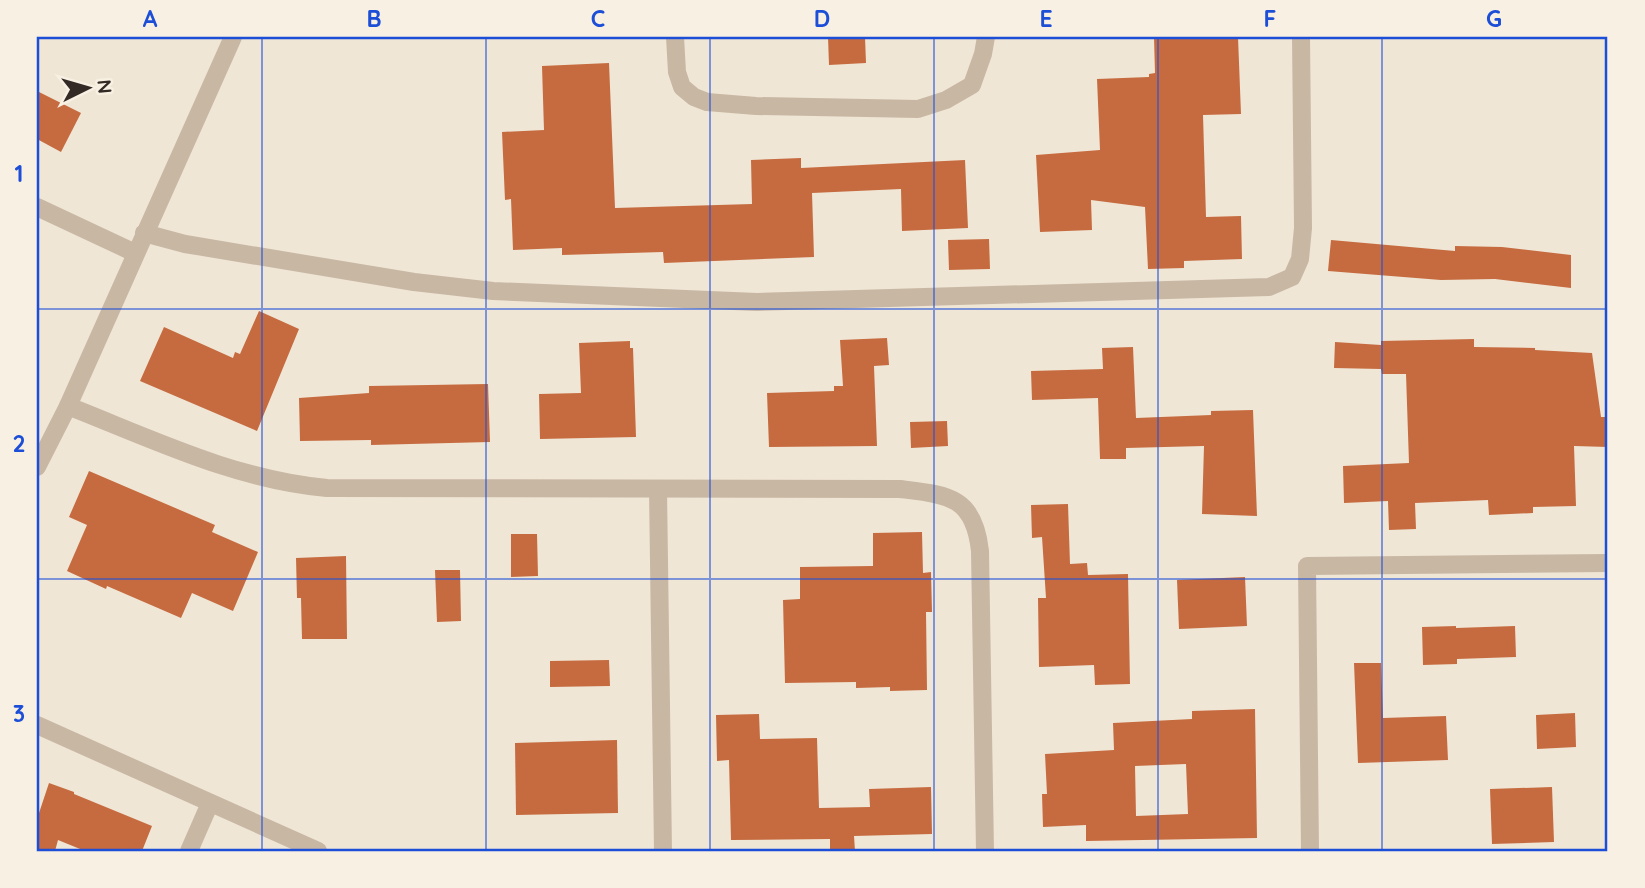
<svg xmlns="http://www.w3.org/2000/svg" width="1645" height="888" font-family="Quicksand,sans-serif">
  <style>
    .building { fill: #c66b3f; fill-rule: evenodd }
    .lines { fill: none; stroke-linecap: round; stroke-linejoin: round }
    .minor { stroke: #c8b7a3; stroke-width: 18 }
    .grid { fill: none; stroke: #1d4ed8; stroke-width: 2; stroke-opacity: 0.55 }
    .neatline { fill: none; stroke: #1d4ed8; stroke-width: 2.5 }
    .grid-label { font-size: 23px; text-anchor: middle; font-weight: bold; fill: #1d4ed8 }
  </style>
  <rect width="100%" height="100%" fill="#f0e6d6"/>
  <g class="building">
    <path d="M 828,37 L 865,37 L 866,63 L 829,65 Z"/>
    <path d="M 1154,37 L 1238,37 L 1241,114 L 1203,115 L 1206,217 L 1241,216 L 1242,259 L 1184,261 L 1184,268 L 1148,269 L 1145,207 L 1091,200 L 1092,230 L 1040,232 L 1036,155 L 1100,150 L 1097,79 L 1149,77 L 1149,74 L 1155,73 Z"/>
    <path d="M 609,63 L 615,208 L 752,204 L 751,160 L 801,158 L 801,168 L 965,160 L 968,228 L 902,231 L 901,189 L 812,193 L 814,257 L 664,263 L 663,252 L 562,255 L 562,248 L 513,250 L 511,199 L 505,200 L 502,132 L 544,130 L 542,66 Z"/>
    <path d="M 37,91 L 81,113 L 61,152 L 37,139 Z"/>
    <path d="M 989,239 L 990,269 L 949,270 L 948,240 Z"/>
    <path d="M 1331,240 L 1455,251 L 1455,246 L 1502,247 L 1571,255 L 1571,288 L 1495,279 L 1441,280 L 1328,271 Z"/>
    <path d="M 259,311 L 299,329 L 257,431 L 140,381 L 164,327 L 233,358 L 235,352 L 240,354 Z"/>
    <path d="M 887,338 L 889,365 L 874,366 L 877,446 L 769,447 L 767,393 L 834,391 L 834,386 L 843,386 L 840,340 Z"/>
    <path d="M 1474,339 L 1474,347 L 1535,348 L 1535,350 L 1592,353 L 1601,417 L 1608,417 L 1608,447 L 1574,446 L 1576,506 L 1533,507 L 1533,513 L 1489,515 L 1488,500 L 1415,503 L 1416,529 L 1389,530 L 1388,501 L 1344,503 L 1343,466 L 1409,463 L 1406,374 L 1382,374 L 1381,369 L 1334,368 L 1335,342 L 1381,345 L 1381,341 Z"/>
    <path d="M 630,341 L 630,348 L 633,348 L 636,437 L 540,439 L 539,394 L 581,393 L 579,343 Z"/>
    <path d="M 1133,347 L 1136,418 L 1211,415 L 1211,411 L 1253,410 L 1257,516 L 1202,514 L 1204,446 L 1126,448 L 1126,459 L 1100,459 L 1098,398 L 1032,400 L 1031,371 L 1103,369 L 1102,348 Z"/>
    <path d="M 488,384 L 490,442 L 371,445 L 371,440 L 300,441 L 299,398 L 369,393 L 369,386 Z"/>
    <path d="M 947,421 L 948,446 L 911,448 L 910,422 Z"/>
    <path d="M 89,471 L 215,525 L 212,532 L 258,552 L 233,611 L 192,593 L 181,618 L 107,586 L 106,589 L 67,571 L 87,525 L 69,517 Z"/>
    <path d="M 1068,504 L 1070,564 L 1087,563 L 1088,575 L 1128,574 L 1130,684 L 1095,685 L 1094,665 L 1039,667 L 1038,598 L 1046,598 L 1042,537 L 1032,538 L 1031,505 Z"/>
    <path d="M 922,532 L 923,573 L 931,572 L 932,612 L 926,612 L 927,690 L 890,691 L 890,687 L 856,688 L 856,682 L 785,683 L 783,600 L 800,599 L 800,567 L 873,566 L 873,533 Z"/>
    <path d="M 511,534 L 537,534 L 538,576 L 511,577 Z"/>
    <path d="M 346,556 L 347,639 L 302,639 L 301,598 L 297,598 L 296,558 Z"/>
    <path d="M 435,570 L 460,570 L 461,621 L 437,622 Z"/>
    <path d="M 1245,577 L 1247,626 L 1179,629 L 1177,580 Z"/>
    <path d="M 1456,626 L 1456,628 L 1515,626 L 1516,657 L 1457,659 L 1457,664 L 1423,665 L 1422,627 Z"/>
    <path d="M 609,660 L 610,686 L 550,687 L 550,661 Z"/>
    <path d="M 1354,663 L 1381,663 L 1383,718 L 1446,716 L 1448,760 L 1358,763 Z"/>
    <path d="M 1255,709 L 1257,838 L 1086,841 L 1086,825 L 1043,827 L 1042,794 L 1047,794 L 1045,754 L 1114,750 L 1113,723 L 1192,719 L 1192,711 ZM 1186,764 L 1188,814 L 1136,816 L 1135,766 Z"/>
    <path d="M 1575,713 L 1576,747 L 1537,749 L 1536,715 Z"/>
    <path d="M 759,714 L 760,739 L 817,738 L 819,808 L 870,807 L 869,789 L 931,787 L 932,834 L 854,836 L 855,851 L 830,851 L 830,839 L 731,840 L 729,760 L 717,761 L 716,715 Z"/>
    <path d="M 617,740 L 618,813 L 516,815 L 515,743 Z"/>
    <path d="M 49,783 L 74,792 L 74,794 L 152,826 L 142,851 L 85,851 L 58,840 L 55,851 L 37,851 L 37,819 Z"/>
    <path d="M 1552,787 L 1554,842 L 1492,844 L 1490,789 Z"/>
  </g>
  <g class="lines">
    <g class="minor">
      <path d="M 675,37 L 677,72 L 682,87 L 694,97 L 707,102 L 756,106 L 918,109 L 946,100 L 972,85 L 983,54 L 986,37"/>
      <path d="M 37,207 L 135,253"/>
      <path d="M 144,233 L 185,244 L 414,282 L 493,291 L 757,302 L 1269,287 L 1292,277 L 1300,259 L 1303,228 L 1301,37"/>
      <path d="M 68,406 C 152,439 236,480 327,488 L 900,489 C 948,495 974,496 980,551 L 985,851"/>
      <path d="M 37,467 L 68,406 L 233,37"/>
      <path d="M 658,489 L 663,851"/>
      <path d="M 37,725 L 318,851"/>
      <path d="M 189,851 L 210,803"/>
      <path d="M 1310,851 L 1307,566 L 1608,563"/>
    </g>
  </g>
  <path class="grid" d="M 262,37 L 262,851M 486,37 L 486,851M 710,37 L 710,851M 934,37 L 934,851M 1158,37 L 1158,851M 1382,37 L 1382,851M 37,309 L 1608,309M 37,579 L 1608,579"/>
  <rect width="1645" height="888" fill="none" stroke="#f8f0e2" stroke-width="77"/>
  <g transform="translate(88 88) rotate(85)" stroke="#f8f0e2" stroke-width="5" paint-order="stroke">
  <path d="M0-5L12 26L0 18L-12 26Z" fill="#332a25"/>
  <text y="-10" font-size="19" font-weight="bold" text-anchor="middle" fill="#332a25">N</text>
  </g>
  <rect x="38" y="38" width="1568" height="812" class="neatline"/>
  <g class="grid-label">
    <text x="150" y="27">A</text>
    <text x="374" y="27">B</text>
    <text x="598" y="27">C</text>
    <text x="822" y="27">D</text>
    <text x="1046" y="27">E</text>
    <text x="1270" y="27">F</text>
    <text x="1494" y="27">G</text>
    <text x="19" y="182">1</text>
    <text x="19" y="452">2</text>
    <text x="19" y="722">3</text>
  </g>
</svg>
